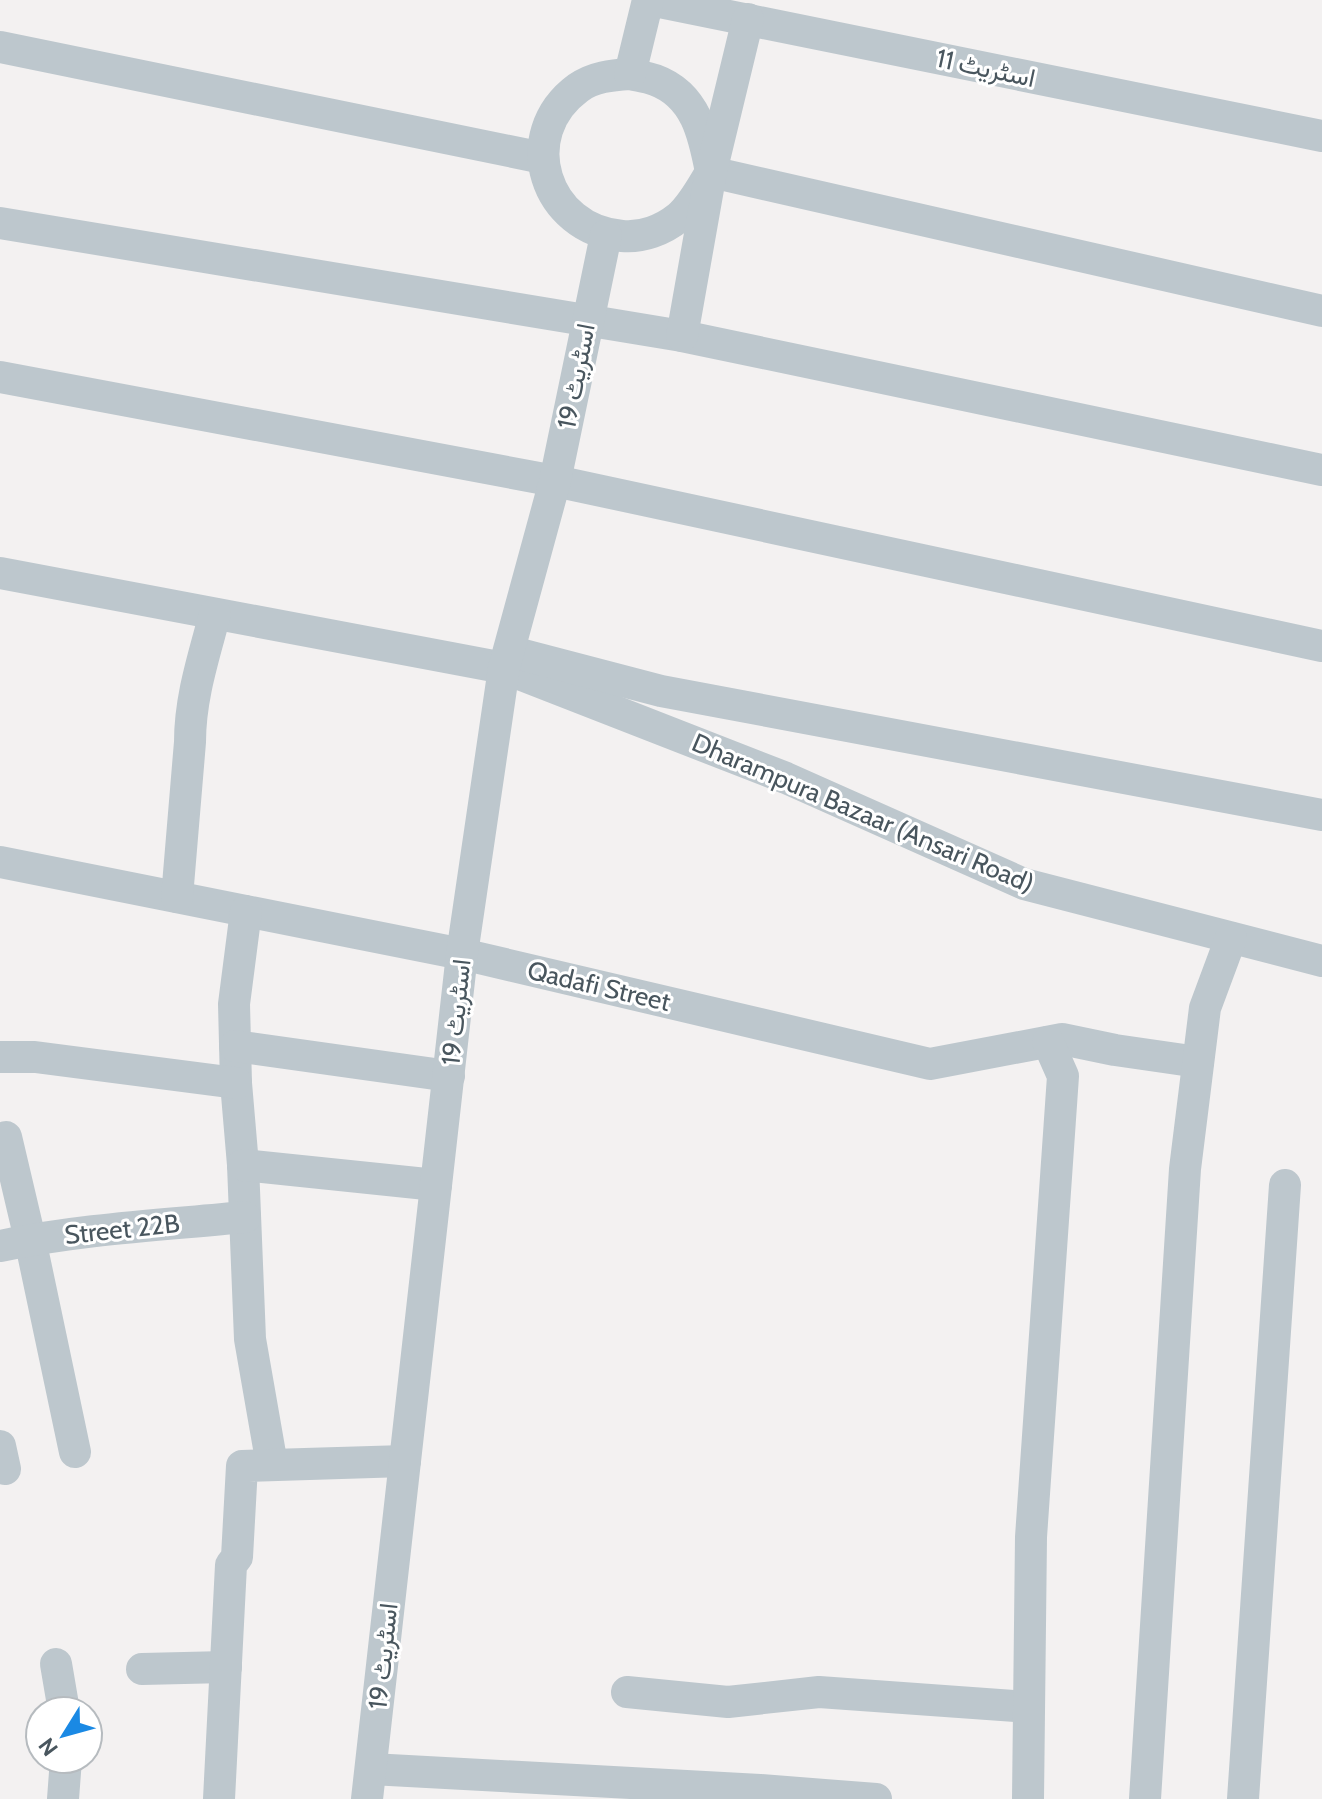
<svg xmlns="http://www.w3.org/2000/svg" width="1322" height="1799" font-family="Cabin,Vazirmatn,sans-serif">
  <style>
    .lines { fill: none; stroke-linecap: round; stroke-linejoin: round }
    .minor { stroke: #bdc7cd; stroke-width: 32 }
    .labels { text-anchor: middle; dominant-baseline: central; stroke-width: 6; stroke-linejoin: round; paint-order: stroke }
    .street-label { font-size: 26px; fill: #49565e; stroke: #fff }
  </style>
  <rect width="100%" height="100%" fill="#f3f1f1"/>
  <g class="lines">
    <g class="minor">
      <path d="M 650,0 L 1322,136"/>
      <path d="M 0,47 L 543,158"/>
      <path d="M 630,74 C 638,76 647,77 655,80 C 696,95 704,135 711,172 C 702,187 692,206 679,217 C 663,230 642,238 622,236 C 545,230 514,135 578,88 C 593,77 612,75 630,74 Z"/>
      <path d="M 630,74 L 648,0"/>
      <path d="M 711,172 L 1322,311"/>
      <path d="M 0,223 L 682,336 L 1322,470"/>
      <path d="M 682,336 L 711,172 L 748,19"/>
      <path d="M 0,377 L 555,481 L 1322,646"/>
      <path d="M 0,573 L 504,668 L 786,778 L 1024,884 L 1322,961"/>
      <path d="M 512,652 L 661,691 L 1322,815"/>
      <path d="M 0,862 L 462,954 L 930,1064 L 1062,1039 L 1115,1050 L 1198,1062"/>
      <path d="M 177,897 L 190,742 C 190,697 204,656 215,614"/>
      <path d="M 246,911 L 234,1004 L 236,1083 L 243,1165 L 250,1339 L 272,1465"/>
      <path d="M 235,1046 L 449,1076"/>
      <path d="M 0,1057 L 35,1057 L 236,1083"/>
      <path d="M 6,1137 L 30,1239 L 75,1452"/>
      <path d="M 243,1165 L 436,1185"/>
      <path d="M 0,1246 C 80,1229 163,1225 245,1217"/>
      <path d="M 0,1446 L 5,1469"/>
      <path d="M 56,1664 L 64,1711"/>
      <path d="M 142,1669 L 226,1667"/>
      <path d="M 627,1692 L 728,1702 L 819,1692 L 1029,1707"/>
      <path d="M 371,1769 L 760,1790 L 876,1799"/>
      <path d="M 63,1799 L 66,1759"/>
      <path d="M 219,1799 L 231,1565 L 237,1557 L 242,1466 L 405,1461"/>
      <path d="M 367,1799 L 462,954 L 504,668 L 555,481 L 606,235"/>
      <path d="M 1028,1799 L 1031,1537 L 1063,1076 L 1048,1042"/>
      <path d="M 1145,1799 L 1185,1169 L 1205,1008 L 1231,938"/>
      <path d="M 1243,1799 L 1285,1185"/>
    </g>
  </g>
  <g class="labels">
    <g class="street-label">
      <text transform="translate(986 68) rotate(12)">اسٹریٹ 11</text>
      <text transform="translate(576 376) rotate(-79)">اسٹریٹ 19</text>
      <text transform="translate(863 813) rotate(23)">Dharampura Bazaar (Ansari Road)</text>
      <text transform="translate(599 986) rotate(13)">Qadafi Street</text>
      <text transform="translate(456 1012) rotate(-84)">اسٹریٹ 19</text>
      <text transform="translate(122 1229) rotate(-6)">Street 22B</text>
      <text transform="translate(383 1656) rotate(-84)">اسٹریٹ 19</text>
    </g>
  </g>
  <g transform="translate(64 1735) rotate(233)"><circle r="38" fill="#ffffff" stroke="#b6bbbf" stroke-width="2"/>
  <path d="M0-6L14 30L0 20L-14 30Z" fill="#1a89e4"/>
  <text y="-12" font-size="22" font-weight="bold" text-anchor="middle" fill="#49565e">N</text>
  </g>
</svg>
